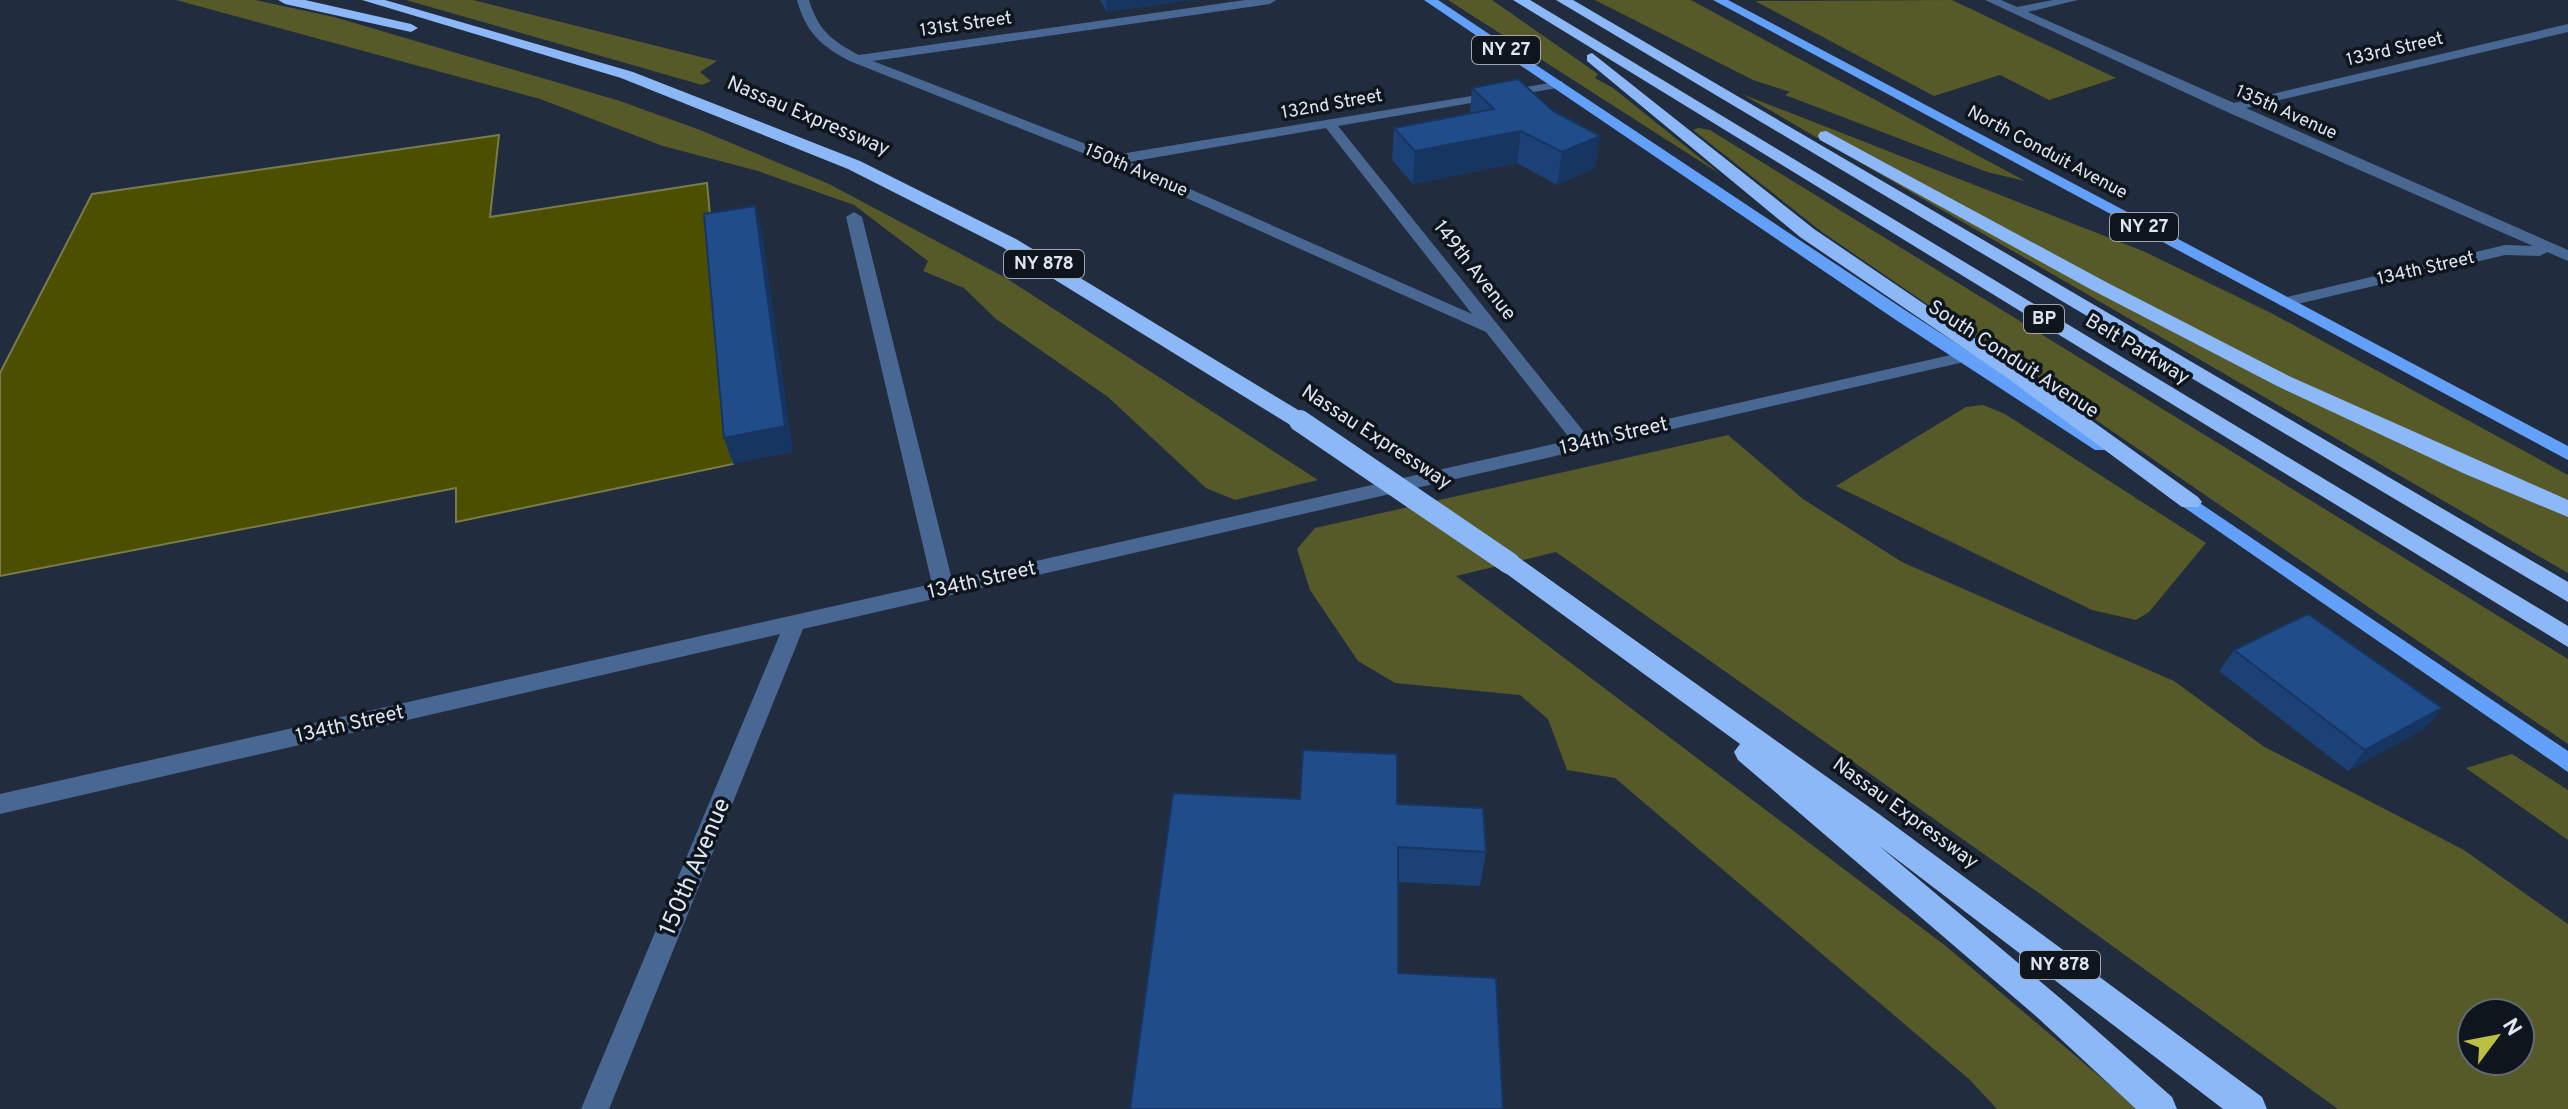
<svg xmlns="http://www.w3.org/2000/svg" width="2568" height="1109" font-family="Overpass,sans-serif">
  <style>
    .green { fill: #565928; fill-rule: evenodd }
    .water { fill: #4d4f00; stroke: #787c49; stroke-width: 2 }
    .lines { fill: none; stroke-linecap: round; stroke-linejoin: round }
    .minor { fill: #496793; fill-rule: evenodd }
    .major { fill: #62a0fa; fill-rule: evenodd }
    .highway { fill: #8cb8f8; fill-rule: evenodd }
    .highway-bridge { stroke: #8cb8f8; stroke-width: 22 }
    .wall { fill: #1c4177 }
    .shaded-wall { fill: #173561 }
    .building { fill: #214c8a; stroke: #173561; stroke-width: 2 }
    .labels { text-anchor: middle; dominant-baseline: central; stroke-width: 7; stroke-linejoin: round; paint-order: stroke }
    .far-street-label { font-size: 18px; fill: #dee6f2; stroke: #0f151d }
    .shield { fill: #0f151d; stroke: #a0a7b2; stroke-width: 2 }
    .shield-label { font-size: 18px; font-weight: bold; fill: #dee6f2 }
    .street-label { font-size: 20px; fill: #dee6f2; stroke: #0f151d }
    .near-street-label { font-size: 24px; fill: #dee6f2; stroke: #0f151d }
  </style>
  <rect width="100%" height="100%" fill="#212d3e"/>
  <g class="green">
    <path d="M 176,0 L 255,0 L 334,17 L 620,101 L 700,130 L 829,184 L 1006,278 L 1318,480 L 1235,500 L 1206,488 L 1108,397 L 996,319 L 964,288 L 923,271 L 928,261 L 854,205 L 758,171 L 663,146 L 540,99 Z"/>
    <path d="M 406,0 L 473,0 L 717,61 L 700,72 L 711,81 L 702,85 Z"/>
    <path d="M 1448,0 L 1492,0 L 1598,74 L 1595,78 L 1613,88 L 1720,174 Z"/>
    <path d="M 1595,0 L 1691,0 L 2025,181 L 1987,172 L 1785,95 L 1790,92 L 1753,80 Z"/>
    <path d="M 1952,0 L 2116,78 L 2049,100 L 2000,75 L 1934,96 L 1755,1 Z"/>
    <path d="M 1742,94 L 2143,251 L 2273,314 L 2568,475 L 2568,573 Z"/>
    <path d="M 1698,128 L 1710,130 L 2568,659 L 2568,744 L 1822,232 L 1693,130 Z"/>
    <path d="M 1983,405 L 2005,414 L 2206,543 L 2149,612 L 2136,620 L 2092,610 L 1836,486 L 1966,407 Z"/>
    <path d="M 1728,435 L 1803,499 L 1902,562 L 2174,681 L 2263,746 L 2464,850 L 2568,924 L 2568,1109 L 2338,1109 L 2039,893 L 1556,552 L 1456,576 L 1947,947 L 2138,1109 L 1997,1109 L 1969,1079 L 1615,778 L 1567,770 L 1548,719 L 1520,695 L 1395,683 L 1358,661 L 1310,590 L 1297,549 L 1315,528 ZM 2472,1013 L 2520,1013 L 2520,1061 L 2472,1061 Z"/>
    <path d="M 2512,754 L 2568,790 L 2568,840 L 2466,768 Z"/>
  </g>
  <path class="water" d="M 499,135 L 490,217 L 707,183 L 733,464 L 456,522 L 456,488 L 0,576 L 0,373 L 92,194 Z"/>
  <g class="lines">
    <g class="minor">
      <path d="M 797,0 L 809,0 C 818,30 832,41 859,55 L 1245,0 L 1276,0 L 1270,4 L 873,61 L 1114,155 L 1562,81 L 1564,84 L 1557,88 L 1338,126 L 1588,437 L 1964,352 L 1973,357 L 1964,362 L 803,629 L 609,1109 L 581,1109 L 780,634 L 0,814 L 0,794 L 932,584 L 846,217 L 854,212 L 862,217 L 952,580 L 1571,440 L 1486,332 L 1108,163 L 852,62 C 822,47 806,33 797,0 ZM 1326,128 L 1472,314 L 1129,162 Z"/>
      <path d="M 1985,0 L 2001,0 L 2017,7 L 2053,0 L 2078,0 L 2028,12 L 2234,103 L 2568,24 L 2568,32 L 2246,108 L 2568,250 L 2568,261 L 2547,252 L 2540,256 L 2505,255 L 2285,307 L 2279,305 L 2279,299 L 2505,245 L 2533,246 L 2225,111 Z"/>
    </g>
    <g class="major">
      <path d="M 1424,0 L 1438,0 L 1908,312 L 2109,442 L 2111,446 L 2109,450 L 2095,450 L 1896,320 Z"/>
      <path d="M 1713,0 L 1728,0 L 2568,446 L 2568,460 Z"/>
      <path d="M 2176,487 L 2568,751 L 2568,772 L 2169,497 L 2166,493 L 2169,489 Z"/>
    </g>
    <g class="highway">
      <path d="M 278,0 L 305,0 L 411,24 L 418,28 L 411,32 L 285,4 Z"/>
      <path d="M 362,0 L 385,0 L 633,72 L 860,161 L 1016,239 L 1308,416 L 1311,421 L 1308,426 L 1292,426 L 1002,247 L 848,169 L 621,78 Z"/>
      <path d="M 1513,0 L 1530,0 L 2568,626 L 2568,647 Z"/>
      <path d="M 1556,0 L 1573,0 L 2568,582 L 2568,602 Z"/>
      <path d="M 1592,53 L 1814,229 L 2020,369 L 2198,497 L 2202,502 L 2198,507 L 2182,507 L 2006,377 L 1800,237 L 1587,61 L 1587,55 Z"/>
      <path d="M 1826,131 L 2106,282 L 2291,377 L 2568,500 L 2568,517 L 2465,474 L 2277,386 L 2092,290 L 1820,140 L 1818,136 L 1820,132 Z"/>
      <path d="M 1509,555 L 1518,557 L 1879,814 L 2262,1097 L 2267,1109 L 2223,1109 L 1878,845 L 2060,998 L 2172,1097 L 2177,1109 L 2136,1109 L 2038,1018 L 1738,760 L 1734,752 L 1740,744 L 1500,569 L 1497,563 L 1500,557 Z"/>
    </g>
    <path class="highway-bridge" d="M 1300,421 L 1509,563"/>
  </g>
  <g class="wall">
    <path d="M 1100,0 L 1192,0 L 1107,12 Z"/>
    <path d="M 1472,88 L 1595,168 L 1557,185 L 1517,163 L 1413,184 L 1392,160 L 1394,128 L 1470,113 Z"/>
    <path d="M 2234,650 L 2442,708 L 2424,729 L 2348,771 L 2219,671 Z"/>
    <path d="M 1397,804 L 1486,852 L 1480,886 L 1398,882 L 1398,973 L 1130,1109 Z"/>
  </g>
  <g class="shaded-wall">
    <path d="M 1106,0 L 1192,0 L 1107,12 Z"/>
    <path d="M 1521,131 L 1517,163 L 1413,184 L 1415,151 Z"/>
    <path d="M 1600,136 L 1595,168 L 1557,185 L 1562,152 Z"/>
    <path d="M 755,206 L 762,231 L 793,452 L 733,464 L 724,438 Z"/>
    <path d="M 2442,708 L 2424,729 L 2348,771 L 2365,750 Z"/>
  </g>
  <g class="building">
    <path d="M 1518,79 L 1553,111 L 1600,136 L 1562,152 L 1521,131 L 1415,151 L 1394,128 L 1494,109 L 1472,88 Z"/>
    <path d="M 755,206 L 785,426 L 724,438 L 704,214 Z"/>
    <path d="M 2308,614 L 2442,708 L 2365,750 L 2234,650 Z"/>
    <path d="M 1303,750 L 1397,754 L 1397,804 L 1483,808 L 1486,852 L 1398,847 L 1398,973 L 1496,978 L 1503,1109 L 1130,1109 L 1173,793 L 1300,799 Z"/>
  </g>
  <g class="labels">
    <g class="far-street-label">
      <text transform="translate(966 25) rotate(-8)">131st Street</text>
      <text transform="translate(2395 50) rotate(-13)">133rd Street</text>
      <text transform="translate(1332 105) rotate(-10)">132nd Street</text>
      <text transform="translate(2286 113) rotate(24)">135th Avenue</text>
      <text transform="translate(2047 153) rotate(28)">North Conduit Avenue</text>
      <text transform="translate(1136 171) rotate(23)">150th Avenue</text>
      <text transform="translate(2426 269) rotate(-13)">134th Street</text>
    </g>
    <g class="shield">
      <rect x="1472" y="36" width="68" height="28" rx="6"/>
      <rect x="2110" y="213" width="68" height="28" rx="6"/>
      <rect x="1004" y="250" width="80" height="28" rx="6"/>
      <rect x="2024" y="305" width="40" height="28" rx="6"/>
      <rect x="2020" y="951" width="80" height="28" rx="6"/>
    </g>
    <g class="shield-label">
      <text x="1506" y="50">NY 27</text>
      <text x="2144" y="227">NY 27</text>
      <text x="1044" y="264">NY 878</text>
      <text x="2044" y="319">BP</text>
      <text x="2060" y="965">NY 878</text>
    </g>
    <g class="street-label">
      <text transform="translate(808 117) rotate(23)">Nassau Expressway</text>
      <text transform="translate(1474 271) rotate(52)">149th Avenue</text>
      <text transform="translate(2137 350) rotate(31)">Belt Parkway</text>
      <text transform="translate(2013 360) rotate(33)">South Conduit Avenue</text>
      <text transform="translate(1614 437) rotate(-13)">134th Street</text>
      <text transform="translate(1376 438) rotate(33)">Nassau Expressway</text>
      <text transform="translate(982 581) rotate(-13)">134th Street</text>
      <text transform="translate(350 725) rotate(-13)">134th Street</text>
      <text transform="translate(1905 814) rotate(36)">Nassau Expressway</text>
    </g>
    <g class="near-street-label">
      <text transform="translate(696 867) rotate(-67)">150th Avenue</text>
    </g>
  </g>
  <g transform="translate(2496 1037) rotate(58)"><circle r="38" fill="#0f151d" stroke="#626972" stroke-width="2"/>
  <path d="M0-6L14 30L0 20L-14 30Z" fill="#bbc045"/>
  <text y="-12" font-size="22" font-weight="bold" text-anchor="middle" fill="#dee6f2">N</text>
  </g>
</svg>
